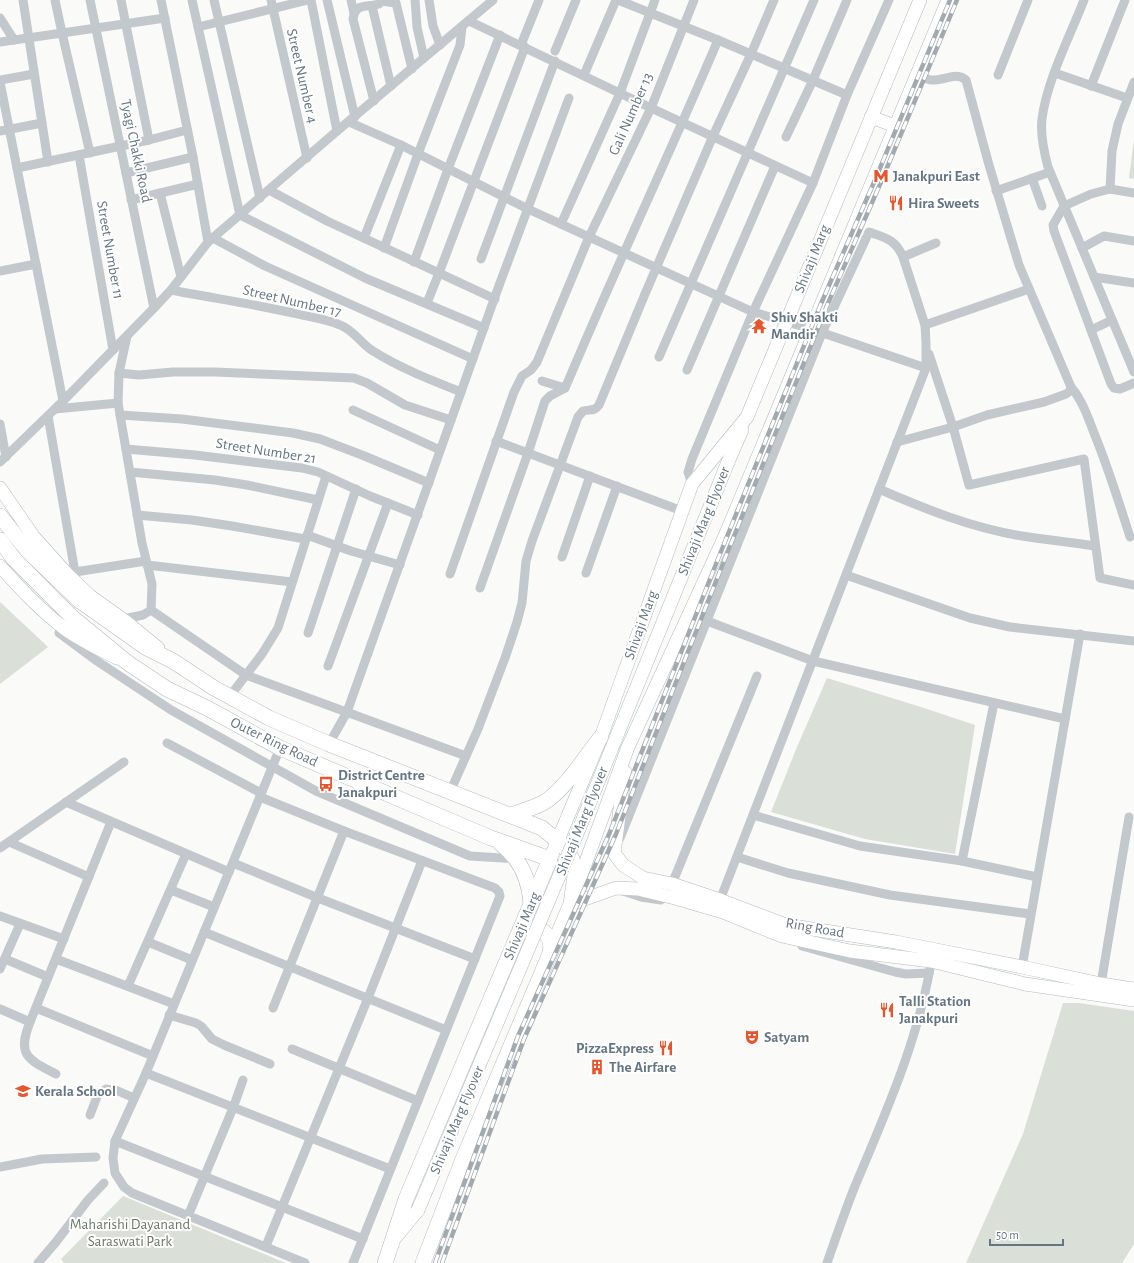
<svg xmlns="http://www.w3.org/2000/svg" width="1134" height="1263" font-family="'Alegreya Sans',sans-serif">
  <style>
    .green { fill: #dadfd7 }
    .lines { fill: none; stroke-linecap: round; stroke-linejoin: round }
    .secondary-casing { stroke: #b3babf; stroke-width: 14 }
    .primary-casing { stroke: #b5babe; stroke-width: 16 }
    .street { stroke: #c3c8cc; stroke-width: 9 }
    .secondary { stroke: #fff; stroke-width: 13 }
    .primary { stroke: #fff; stroke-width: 15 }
    .rail-casing { stroke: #a2aab0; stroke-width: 4.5 }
    .rail { stroke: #fff; stroke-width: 3; stroke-dasharray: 9; stroke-linecap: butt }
    .secondary-bridge-casing { stroke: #b3babf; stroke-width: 14; stroke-linecap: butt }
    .secondary-bridge { stroke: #fff; stroke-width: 13 }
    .labels { text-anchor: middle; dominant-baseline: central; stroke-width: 4; stroke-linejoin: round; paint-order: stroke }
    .street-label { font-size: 15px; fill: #657683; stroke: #fff }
    .poi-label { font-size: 15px; font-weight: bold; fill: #657683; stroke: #fff; text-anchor: start }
    .park-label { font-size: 15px; fill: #687a64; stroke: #fff }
  </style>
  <rect width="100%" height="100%" fill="#fafaf8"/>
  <g class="green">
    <path d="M 1134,139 L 1134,179 L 1129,178 Z"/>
    <path d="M 0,602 L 48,647 L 0,684 Z"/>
    <path d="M 827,678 L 921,707 L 975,725 L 955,854 L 865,839 L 771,812 L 797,747 Z"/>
    <path d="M 1063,1003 L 1079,1003 L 1134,1011 L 1134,1244 L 1122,1263 L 966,1263 L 1023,1134 Z"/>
    <path d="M 123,1196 L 286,1263 L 64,1263 L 61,1259 Z"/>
  </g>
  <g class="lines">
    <g class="secondary-casing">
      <g id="secondary">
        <path d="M 871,117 L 895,126"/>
        <path d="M 728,462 L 742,430"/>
        <path d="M 0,488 L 33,536 L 66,573 L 90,596 L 125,621 L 158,648"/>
        <path d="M 0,566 C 20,588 40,610 64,628 C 80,640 99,649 117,658"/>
        <path d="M 625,772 L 614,853 L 623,865 L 643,878 L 672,884 L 720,900 L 786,925 L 896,942 L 1022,967 L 1101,984 L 1134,989"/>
        <path d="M 550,859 L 601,737 L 692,484 L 747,417 L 920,0"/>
        <path d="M 576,889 L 628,747 L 725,536 L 948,0"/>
        <path d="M 571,904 L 616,888 L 638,889 L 675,898 L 723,912 L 782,936 L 850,951 L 931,961 L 1025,984 L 1134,1000"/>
        <path d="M 394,1239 L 418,1210"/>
      </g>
    </g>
    <g class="primary-casing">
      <g id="primary">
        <path d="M 0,516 L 27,550 L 80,601 L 145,647 L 173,661 L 214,688 L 269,718 L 329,744 L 542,828 L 565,847 L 572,859 L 575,876 L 571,904 L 463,1159 L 423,1263"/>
        <path d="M 0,540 L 14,559 L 73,618 L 128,663 L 167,689 L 207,708 L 280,748 L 491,838 L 550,859 L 406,1199 L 385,1263"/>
        <path d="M 511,815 C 522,811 533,808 543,803 C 563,792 586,756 601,737"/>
        <path d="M 501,844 C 521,859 529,879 531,903"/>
        <path d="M 523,931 C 539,922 554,936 550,952"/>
      </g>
    </g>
    <g class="street">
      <path d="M 23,0 L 48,162"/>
      <path d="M 55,0 L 62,33 L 90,153"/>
      <path d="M 90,0 L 154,308"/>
      <path d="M 121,0 L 149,140"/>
      <path d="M 161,0 L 193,157 L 208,242"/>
      <path d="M 192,0 L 240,215 L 365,278 L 484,328"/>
      <path d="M 214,0 L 260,198"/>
      <path d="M 271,0 L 307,158"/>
      <path d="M 311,0 L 337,131"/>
      <path d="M 327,0 L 355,117"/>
      <path d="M 351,0 L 354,13"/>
      <path d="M 415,0 L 417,27 L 424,58"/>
      <path d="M 429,0 L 433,26 L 440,45"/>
      <path d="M 618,0 L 718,40 L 847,95"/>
      <path d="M 1084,0 C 1070,36 1047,80 1042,119 C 1040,135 1044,152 1048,167 L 1134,372"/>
      <path d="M 381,1 L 396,3 L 412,69"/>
      <path d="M 372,6 L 391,86"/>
      <path d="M 0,18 L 14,40"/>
      <path d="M 469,21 L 651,108 L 813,183"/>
      <path d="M 198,27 L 308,0"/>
      <path d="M 0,42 L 165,18"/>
      <path d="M 521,45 L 539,0"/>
      <path d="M 555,51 L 576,0"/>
      <path d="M 1055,73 L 1127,98"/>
      <path d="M 584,75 L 616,0"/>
      <path d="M 917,75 C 922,76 928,80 932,80 C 944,81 956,71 966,80 L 989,165 L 1019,265 L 1071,387 C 1082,400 1088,417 1094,433 C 1108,467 1119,502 1130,537"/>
      <path d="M 998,75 L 1028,0"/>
      <path d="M 0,80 L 34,74"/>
      <path d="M 0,82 L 63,401"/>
      <path d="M 1091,86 L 1125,0"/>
      <path d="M 374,101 L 353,19 C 356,2 366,8 379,4 L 381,0"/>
      <path d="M 349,122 L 401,145 L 528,209 L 753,312 L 811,329 L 926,368"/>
      <path d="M 0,131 L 42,123"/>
      <path d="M 786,137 L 813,80 L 847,0"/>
      <path d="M 79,155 L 113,350"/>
      <path d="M 17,168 L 149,140 L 187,130"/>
      <path d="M 126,173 L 193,157"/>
      <path d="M 1032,178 L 1042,206"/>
      <path d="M 1110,189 L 1112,151 L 1118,124 L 1134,82"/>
      <path d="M 269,190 L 327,221 L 495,299"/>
      <path d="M 996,191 L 1050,172"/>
      <path d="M 160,193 L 181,277"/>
      <path d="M 1134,193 L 1110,189 L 1091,194 L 1064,206 L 1053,225 L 1054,231 L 1111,384 L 1114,388 L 1120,389 L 1134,383"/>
      <path d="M 131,200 L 198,184"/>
      <path d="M 561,224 L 620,93 L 655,0"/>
      <path d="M 213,238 L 265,266 L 473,359"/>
      <path d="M 364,238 L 401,145"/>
      <path d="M 384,248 L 418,154 L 460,45 L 462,27"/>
      <path d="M 1082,248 L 1104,236 L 1134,241"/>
      <path d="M 903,257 L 936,243"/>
      <path d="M 481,259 L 555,61"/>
      <path d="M 414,262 L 448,169 L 500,35"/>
      <path d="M 0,271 L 36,264"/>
      <path d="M 1094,277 L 1134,283"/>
      <path d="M 171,290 C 212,298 253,304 293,313 C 309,317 326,319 340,325 C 354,330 361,344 373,351 C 400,368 431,380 461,392"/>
      <path d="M 427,303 L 439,273 L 525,47"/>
      <path d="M 925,325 L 1029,289"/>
      <path d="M 1091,330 L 1112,320"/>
      <path d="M 929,354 L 953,427 L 969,485 L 1084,459 L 1100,578 L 1134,585"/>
      <path d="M 659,357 L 814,0"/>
      <path d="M 687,370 L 775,166"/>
      <path d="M 119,373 L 139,375 L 173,372 L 215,372 L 354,378 L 367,383 L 405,405 L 451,420"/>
      <path d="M 542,381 L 565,388"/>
      <path d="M 55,409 L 118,403"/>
      <path d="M 353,410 L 440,450"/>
      <path d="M 120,415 L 182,419 L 293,433 L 320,439 L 362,455 L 429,483"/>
      <path d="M 48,416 L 77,584"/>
      <path d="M 0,424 L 6,457"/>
      <path d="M 496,441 L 682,511"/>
      <path d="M 897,442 L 953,427 L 987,415 L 1044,402 L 1066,394 L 1070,391 L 1071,387"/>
      <path d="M 126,449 L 195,455 L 302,468 L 318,472 L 370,496 L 418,515"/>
      <path d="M 0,462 L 63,401 L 154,308 L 171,290 L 208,242 L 337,131 L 493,0"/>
      <path d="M 130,472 L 215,480 L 247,485 L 318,500"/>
      <path d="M 692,484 L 688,472 L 692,459 L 753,312 L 813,183 L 847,95 L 889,0"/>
      <path d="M 879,489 C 925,509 972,528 1022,536 C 1046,540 1071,542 1095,546"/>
      <path d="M 137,515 L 192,520 L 232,526 L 305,539"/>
      <path d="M 307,535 L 351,551 L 400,565"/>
      <path d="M 562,557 L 590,476"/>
      <path d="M 147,565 L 292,582"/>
      <path d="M 75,572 L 146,561"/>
      <path d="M 586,573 L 617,486"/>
      <path d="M 450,574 L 514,392 L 522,376 L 531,370 L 537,362 L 589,237 L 651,108 L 694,0"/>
      <path d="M 846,575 L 970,618 L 1010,627 L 1134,641"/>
      <path d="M 480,588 L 528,453 L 545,401 L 550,396 L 565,388 L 569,379 C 617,265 670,153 718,40"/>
      <path d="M 151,610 L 246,675 L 466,756"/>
      <path d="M 123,619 L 143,615 L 151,610 L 152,584 L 142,543 L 118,403 L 119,373 L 127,336"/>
      <path d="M 707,621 L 813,661 L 1065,719"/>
      <path d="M 59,633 L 94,659 L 171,710 L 316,791 L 470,856 L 516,859"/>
      <path d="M 308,633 L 356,489"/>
      <path d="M 328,666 L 388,503"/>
      <path d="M 230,696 L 262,654 L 278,628 L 326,476"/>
      <path d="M 167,743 L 261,793"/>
      <path d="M 329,744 L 347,712 L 497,291 L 569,98"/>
      <path d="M 280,748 L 146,1073 L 115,1141 L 113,1158 L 115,1173 L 124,1187 L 132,1193 L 305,1263"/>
      <path d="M 450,792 L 478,729 L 505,658 L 517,622 L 522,603 L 526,561 L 532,541 L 578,417 L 583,411 C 590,409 594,412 599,405 L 645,294 L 713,136 L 751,54 L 774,0"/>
      <path d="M 260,797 L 344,831 L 495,888 L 499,892 L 500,896 L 353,1263"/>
      <path d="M 66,802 L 229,872"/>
      <path d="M 753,815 L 860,846 L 962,861 L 1037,877"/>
      <path d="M 620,838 L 822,333 L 869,232 C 886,238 895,239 903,257 L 925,325 L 926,342 L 926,368 L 720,900"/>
      <path d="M 9,842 L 89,877"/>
      <path d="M 0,848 L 124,762"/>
      <path d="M 737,857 L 788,873 L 890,895 L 1030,914"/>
      <path d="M 962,861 L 994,703"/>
      <path d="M 233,863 L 318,898 L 475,959"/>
      <path d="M 672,884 L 757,676"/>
      <path d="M 171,890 L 214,907"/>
      <path d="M 623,891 L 641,897 L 661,900"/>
      <path d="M 0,916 L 64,939"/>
      <path d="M 204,932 L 446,1030"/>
      <path d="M 148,942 L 192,960"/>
      <path d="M 802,946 L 895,972 L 906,974 L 929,973"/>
      <path d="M 5,959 L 48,977"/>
      <path d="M 56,959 L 174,1004"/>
      <path d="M 1022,967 L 1080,634"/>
      <path d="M 0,969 L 20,924"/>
      <path d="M 1101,984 L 1129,817"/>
      <path d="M 128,986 L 186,854"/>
      <path d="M 36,1008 L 153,1056"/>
      <path d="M 273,1008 L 344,831"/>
      <path d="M 0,1009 L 30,1022"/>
      <path d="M 169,1015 L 196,1023 L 201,1026 L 212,1039 L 224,1045 L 270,1064"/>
      <path d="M 292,1049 L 418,1101"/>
      <path d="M 146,1073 L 390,1169"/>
      <path d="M 56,1074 C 27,1059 17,1055 30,1022 L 111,822"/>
      <path d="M 90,1115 L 98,1094 L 106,1089 L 118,1091 L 134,1098"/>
      <path d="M 115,1141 L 363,1239"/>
      <path d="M 0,1167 L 42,1159 L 96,1157"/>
      <path d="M 188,1216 L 233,1108 L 243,1080"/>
      <path d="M 266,1246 L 368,998 L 422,861"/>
      <path d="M 38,1263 L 56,1242 L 88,1200 L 104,1183"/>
      <path d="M 827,1263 C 836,1237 845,1211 855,1186 C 885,1115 916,1045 930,969"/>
    </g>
    <use href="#secondary" class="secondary"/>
    <use href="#primary" class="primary"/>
    <g class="rail-casing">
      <g id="rail">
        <path d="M 435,1263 L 518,1036 L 610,832 L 716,564 L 820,306 L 875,180 L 950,0"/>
        <path d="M 442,1263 L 524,1039 L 616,834 L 722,566 L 826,308 L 881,182 L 957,0"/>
      </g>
    </g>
    <use href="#rail" class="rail"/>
    <g class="secondary-bridge-casing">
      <path id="secondary-bridge" d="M 418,1210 L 579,829 L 728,462"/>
    </g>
    <use href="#secondary-bridge" class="secondary-bridge"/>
  </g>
  <defs>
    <g id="metro-bare" transform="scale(1.2)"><path d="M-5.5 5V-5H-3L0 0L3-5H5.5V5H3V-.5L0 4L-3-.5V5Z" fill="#e4572e" stroke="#fff" stroke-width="2.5" paint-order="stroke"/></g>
    <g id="restaurant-bare" transform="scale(1.2)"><path d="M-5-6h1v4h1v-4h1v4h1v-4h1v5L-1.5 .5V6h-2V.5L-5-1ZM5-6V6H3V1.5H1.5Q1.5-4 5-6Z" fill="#e4572e" stroke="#fff" stroke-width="2.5" paint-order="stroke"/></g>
    <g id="temple-bare" transform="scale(1.2)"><path d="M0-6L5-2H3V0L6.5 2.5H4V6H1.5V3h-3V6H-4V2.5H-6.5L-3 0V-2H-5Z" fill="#e4572e" stroke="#fff" stroke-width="2.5" paint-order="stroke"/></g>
    <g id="bus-bare" transform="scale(1.2)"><path d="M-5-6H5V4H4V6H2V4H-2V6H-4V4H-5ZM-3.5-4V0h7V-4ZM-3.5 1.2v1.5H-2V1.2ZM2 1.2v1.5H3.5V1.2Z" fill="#e4572e" stroke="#fff" stroke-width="2.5" paint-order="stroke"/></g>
    <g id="theatre-bare" transform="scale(1.2)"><path d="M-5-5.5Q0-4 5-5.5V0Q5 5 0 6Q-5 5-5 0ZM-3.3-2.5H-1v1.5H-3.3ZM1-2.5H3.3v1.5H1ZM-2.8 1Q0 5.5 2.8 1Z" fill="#e4572e" stroke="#fff" stroke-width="2.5" paint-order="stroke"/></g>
    <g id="building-bare" transform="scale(1.2)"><path d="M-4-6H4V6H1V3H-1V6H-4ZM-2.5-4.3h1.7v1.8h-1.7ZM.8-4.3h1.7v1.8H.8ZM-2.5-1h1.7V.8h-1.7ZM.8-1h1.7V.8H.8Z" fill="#e4572e" stroke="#fff" stroke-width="2.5" paint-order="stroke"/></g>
    <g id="school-bare" transform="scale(1.2)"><path d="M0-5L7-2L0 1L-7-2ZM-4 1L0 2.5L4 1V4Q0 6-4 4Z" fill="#e4572e" stroke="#fff" stroke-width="2.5" paint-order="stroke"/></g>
  </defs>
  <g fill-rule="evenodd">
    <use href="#metro-bare" x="881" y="176"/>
    <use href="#restaurant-bare" x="896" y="203"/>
    <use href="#temple-bare" x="759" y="326"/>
    <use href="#bus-bare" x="326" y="784"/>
    <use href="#restaurant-bare" x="887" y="1010"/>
    <use href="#theatre-bare" x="752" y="1037"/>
    <use href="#restaurant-bare" x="666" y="1048"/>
    <use href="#building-bare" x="597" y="1067"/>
    <use href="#school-bare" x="23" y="1091"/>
  </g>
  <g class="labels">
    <g class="street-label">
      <text transform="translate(302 76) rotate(77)">Street Number 4</text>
      <text transform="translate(631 114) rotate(-66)">Gali Number 13</text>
      <text transform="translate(136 151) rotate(78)">Tyagi Chakki Road</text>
      <text transform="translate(110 250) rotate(80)">Street Number 11</text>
      <text transform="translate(812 259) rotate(-68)">Shivaji Marg</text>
      <text transform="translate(292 301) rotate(13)">Street Number 17</text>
      <text transform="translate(266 451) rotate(9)">Street Number 21</text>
      <text transform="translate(704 521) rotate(-68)">Shivaji Marg Flyover</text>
      <text transform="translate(641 625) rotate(-70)">Shivaji Marg</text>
      <text transform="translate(274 742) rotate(26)">Outer Ring Road</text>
      <text transform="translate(582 821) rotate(-68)">Shivaji Marg Flyover</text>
      <text transform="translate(522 926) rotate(-67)">Shivaji Marg</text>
      <text transform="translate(815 928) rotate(10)">Ring Road</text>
      <text transform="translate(457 1120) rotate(-67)">Shivaji Marg Flyover</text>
    </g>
    <g class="poi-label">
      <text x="893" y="176">Janakpuri East</text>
      <text x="908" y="203">Hira Sweets</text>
      <text x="771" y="317">Shiv Shakti<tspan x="771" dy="17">Mandir</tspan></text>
      <text x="338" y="775">District Centre<tspan x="338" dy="17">Janakpuri</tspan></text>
      <text x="899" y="1001">Talli Station<tspan x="899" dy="17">Janakpuri</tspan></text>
      <text x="764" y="1037">Satyam</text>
      <text x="654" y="1048" text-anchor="end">PizzaExpress</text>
      <text x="609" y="1067">The Airfare</text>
      <text x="35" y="1091">Kerala School</text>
    </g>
    <g class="park-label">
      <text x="130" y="1224">Maharishi Dayanand<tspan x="130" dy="17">Saraswati Park</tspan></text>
    </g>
  </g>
  <path d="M990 1239v6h73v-6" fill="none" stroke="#657683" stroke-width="2"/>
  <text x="996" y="1239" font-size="12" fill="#657683" stroke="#ffffff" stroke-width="3" paint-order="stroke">50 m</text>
</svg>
